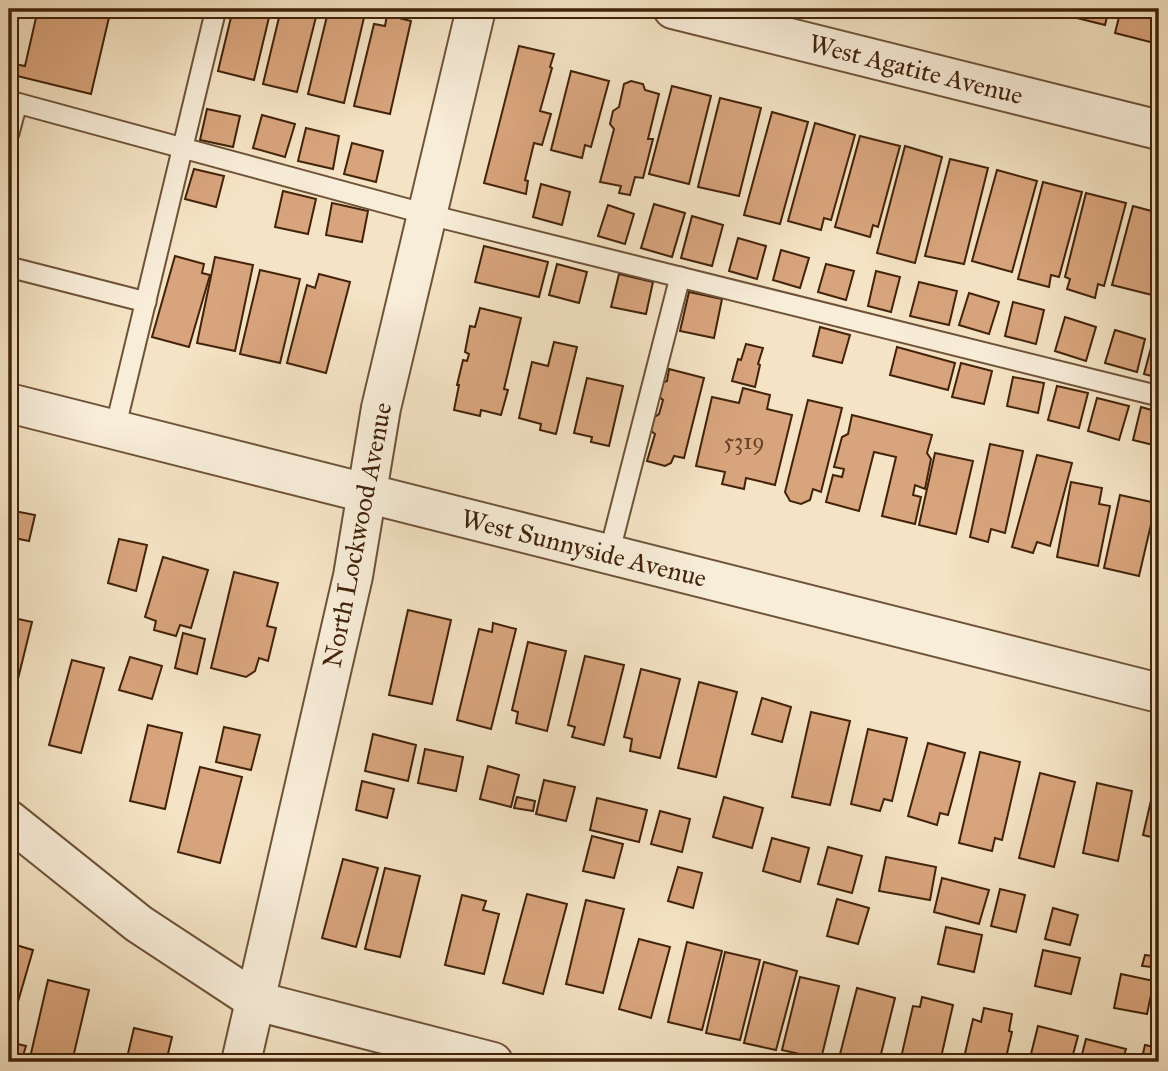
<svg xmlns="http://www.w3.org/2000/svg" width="1168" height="1071" font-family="'IM FELL Great Primer',serif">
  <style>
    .building { fill: #d8a47d; stroke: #42230a; stroke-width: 2 }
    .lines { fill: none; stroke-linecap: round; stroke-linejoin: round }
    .service-casing { stroke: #6e5338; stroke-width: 23 }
    .minor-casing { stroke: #6e5338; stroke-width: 42 }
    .tertiary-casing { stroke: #6e5338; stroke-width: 42 }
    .service { stroke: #f8edd9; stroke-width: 19 }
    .minor { stroke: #f8edd9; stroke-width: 38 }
    .tertiary { stroke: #f8edd9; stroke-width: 38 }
    .labels { text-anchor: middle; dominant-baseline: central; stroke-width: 5; stroke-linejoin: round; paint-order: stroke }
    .number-label { font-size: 23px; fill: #684327 }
    .street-label { font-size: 26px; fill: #42230a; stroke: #f8edd9 }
  </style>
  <rect width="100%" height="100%" fill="#f4e3c4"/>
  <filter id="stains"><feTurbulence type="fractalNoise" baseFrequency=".00286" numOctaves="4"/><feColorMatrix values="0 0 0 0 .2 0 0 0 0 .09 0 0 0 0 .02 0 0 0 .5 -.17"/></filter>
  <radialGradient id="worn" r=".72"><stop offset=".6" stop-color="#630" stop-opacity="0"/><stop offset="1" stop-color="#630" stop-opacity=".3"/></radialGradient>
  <g class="building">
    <path d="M 38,9 L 111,9 L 91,94 L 9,74 L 9,63 L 25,66 Z"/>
    <path d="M 233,9 L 271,9 L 254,80 L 218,71 Z"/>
    <path d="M 281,9 L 318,9 L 297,92 L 263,84 Z"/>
    <path d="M 344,9 L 366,9 L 344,103 L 308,94 L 328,12 L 343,15 Z"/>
    <path d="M 1028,9 L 1053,9 L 1051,15 Z"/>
    <path d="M 1071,9 L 1109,9 L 1105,25 L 1069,16 Z"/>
    <path d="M 1121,9 L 1159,9 L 1158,44 L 1115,33 Z"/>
    <path d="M 387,15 L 411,21 L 390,114 L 354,106 L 374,24 L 385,26 Z"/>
    <path d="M 519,46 L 554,54 L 550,67 L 552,68 L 540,111 L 551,114 L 542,145 L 534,143 L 525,180 L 528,181 L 526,194 L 484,183 Z"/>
    <path d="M 571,71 L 609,81 L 591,147 L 585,145 L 582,158 L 551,150 Z"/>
    <path d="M 631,81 L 643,84 L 645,90 L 659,94 L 648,139 L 653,139 L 643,178 L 635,177 L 630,195 L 619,193 L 621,186 L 600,182 L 614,129 L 610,124 L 613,111 L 619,107 L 624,84 Z"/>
    <path d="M 672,86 L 711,96 L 689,184 L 649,174 Z"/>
    <path d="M 720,98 L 761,108 L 739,196 L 698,187 Z"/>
    <path d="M 207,109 L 240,116 L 233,147 L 200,140 Z"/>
    <path d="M 772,112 L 808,122 L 780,224 L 744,215 Z"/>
    <path d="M 262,115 L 295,124 L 285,157 L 253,148 Z"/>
    <path d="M 815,123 L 855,135 L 831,220 L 824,218 L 821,230 L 788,221 Z"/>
    <path d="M 306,128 L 339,136 L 333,169 L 298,161 Z"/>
    <path d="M 860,136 L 900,146 L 878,227 L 873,225 L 870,237 L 835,227 Z"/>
    <path d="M 352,143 L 383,151 L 376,182 L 344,174 Z"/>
    <path d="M 905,146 L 942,157 L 915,263 L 877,253 Z"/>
    <path d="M 950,159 L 988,168 L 964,264 L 925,256 Z"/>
    <path d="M 194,169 L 224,176 L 216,207 L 185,199 Z"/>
    <path d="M 997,170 L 1037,181 L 1012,272 L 972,261 Z"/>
    <path d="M 1043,182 L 1082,192 L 1059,277 L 1051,275 L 1049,287 L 1018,279 Z"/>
    <path d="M 541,184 L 570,192 L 562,225 L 533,217 Z"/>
    <path d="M 283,191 L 316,199 L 308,234 L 275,227 Z"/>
    <path d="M 1086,193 L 1126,203 L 1104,286 L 1098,284 L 1095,298 L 1067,289 L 1070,279 L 1065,277 Z"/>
    <path d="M 332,203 L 368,211 L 362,242 L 326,235 Z"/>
    <path d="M 654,204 L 685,213 L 672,257 L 641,248 Z"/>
    <path d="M 608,205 L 634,214 L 625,244 L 598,236 Z"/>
    <path d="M 1133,206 L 1159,213 L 1159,271 L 1158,270 L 1152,295 L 1112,285 Z"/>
    <path d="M 692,216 L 723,225 L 712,266 L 681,258 Z"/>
    <path d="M 738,238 L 766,246 L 757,279 L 729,271 Z"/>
    <path d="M 484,246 L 548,262 L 539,297 L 475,282 Z"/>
    <path d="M 781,250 L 809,258 L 800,288 L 773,280 Z"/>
    <path d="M 175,256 L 204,264 L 202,273 L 210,275 L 189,347 L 152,337 Z"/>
    <path d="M 215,257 L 253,265 L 235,351 L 197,343 Z"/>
    <path d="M 557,264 L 587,272 L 579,303 L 549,295 Z"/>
    <path d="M 826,264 L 854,271 L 846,300 L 818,292 Z"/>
    <path d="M 260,270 L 300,279 L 280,363 L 240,354 Z"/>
    <path d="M 876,271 L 900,277 L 891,312 L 868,306 Z"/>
    <path d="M 319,274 L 350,282 L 326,373 L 287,363 L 307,285 L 315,288 Z"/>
    <path d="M 619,274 L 653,282 L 646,314 L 611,307 Z"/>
    <path d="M 919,282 L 957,291 L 949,325 L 910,316 Z"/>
    <path d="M 689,292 L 722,299 L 714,338 L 680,331 Z"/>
    <path d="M 969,293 L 999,302 L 989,334 L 959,325 Z"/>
    <path d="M 1013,302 L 1044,310 L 1036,344 L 1005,336 Z"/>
    <path d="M 480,308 L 521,318 L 504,389 L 508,390 L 501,415 L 481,410 L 480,416 L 454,410 L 459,385 L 457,385 L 463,360 L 467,361 L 469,354 L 465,352 L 470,326 L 475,327 Z"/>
    <path d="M 1065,317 L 1096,327 L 1086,361 L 1055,351 Z"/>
    <path d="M 820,327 L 850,335 L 842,363 L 813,356 Z"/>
    <path d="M 1115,330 L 1145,339 L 1137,372 L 1105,363 Z"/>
    <path d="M 554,342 L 577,347 L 556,434 L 540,430 L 541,424 L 519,418 L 532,362 L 548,366 Z"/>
    <path d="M 746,344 L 763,348 L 758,364 L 760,365 L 755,387 L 732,381 L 738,359 L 741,360 Z"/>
    <path d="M 1152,344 L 1159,346 L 1159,378 L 1144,374 Z"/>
    <path d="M 897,347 L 955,363 L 948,390 L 890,375 Z"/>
    <path d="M 961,363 L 992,371 L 984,404 L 952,397 Z"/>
    <path d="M 669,369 L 704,378 L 684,458 L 674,456 L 671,463 L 665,466 L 647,461 L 655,434 L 650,430 L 653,418 L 659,414 L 663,400 L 659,397 L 661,383 L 667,381 Z"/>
    <path d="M 1013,377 L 1044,383 L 1038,413 L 1007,406 Z"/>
    <path d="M 587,378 L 623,386 L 609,446 L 591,442 L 592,437 L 574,433 Z"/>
    <path d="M 1057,386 L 1088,393 L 1079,428 L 1048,420 Z"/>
    <path d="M 743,388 L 770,395 L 767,409 L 792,415 L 775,485 L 746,478 L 744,489 L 722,484 L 725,472 L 696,466 L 712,397 L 739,403 Z"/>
    <path d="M 1097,398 L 1129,406 L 1119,440 L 1088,431 Z"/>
    <path d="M 808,400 L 842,408 L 821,492 L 813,489 L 810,500 L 801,504 L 790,501 L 785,492 Z"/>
    <path d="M 1141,407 L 1159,412 L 1159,438 L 1157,446 L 1133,440 Z"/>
    <path d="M 852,415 L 932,435 L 927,453 L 931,459 L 925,489 L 915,485 L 913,495 L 921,497 L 915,524 L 882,516 L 896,457 L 874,452 L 859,511 L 826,502 L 833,475 L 842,477 L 844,469 L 834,467 L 842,437 L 848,434 Z"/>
    <path d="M 990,444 L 1023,451 L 1005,533 L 991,529 L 988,542 L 970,537 Z"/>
    <path d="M 935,453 L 973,461 L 956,534 L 919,525 Z"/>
    <path d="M 1037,455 L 1072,463 L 1050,546 L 1037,542 L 1033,553 L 1012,547 Z"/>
    <path d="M 1071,482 L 1102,488 L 1099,504 L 1110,506 L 1098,566 L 1057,557 Z"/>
    <path d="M 1120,495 L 1156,503 L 1139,576 L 1104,568 Z"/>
    <path d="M 9,510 L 35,515 L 29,541 L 9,537 Z"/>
    <path d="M 1159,536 L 1159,585 L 1155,584 L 1151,574 Z"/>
    <path d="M 119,539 L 147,545 L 136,591 L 108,583 Z"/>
    <path d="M 163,557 L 208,570 L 191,628 L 180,625 L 176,636 L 154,630 L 156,621 L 145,617 Z"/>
    <path d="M 234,572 L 278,583 L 267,626 L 276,628 L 268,661 L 259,658 L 255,671 L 246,677 L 211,668 Z"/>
    <path d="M 408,610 L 451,620 L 432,704 L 389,695 Z"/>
    <path d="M 9,617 L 32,622 L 13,699 L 9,697 Z"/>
    <path d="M 493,623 L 516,629 L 491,729 L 457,720 L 479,629 L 492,632 Z"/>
    <path d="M 183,633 L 205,639 L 197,674 L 175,668 Z"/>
    <path d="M 528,642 L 566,651 L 547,731 L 516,723 L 518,712 L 512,710 Z"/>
    <path d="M 585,656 L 624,665 L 604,745 L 572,737 L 575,727 L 568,725 Z"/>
    <path d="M 130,657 L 162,666 L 152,699 L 119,690 Z"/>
    <path d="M 72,660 L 104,668 L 81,753 L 49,745 Z"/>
    <path d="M 641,669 L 680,679 L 660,758 L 630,751 L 632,739 L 624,737 Z"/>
    <path d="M 699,682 L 737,692 L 716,777 L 678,768 Z"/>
    <path d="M 762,698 L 791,707 L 782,742 L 752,734 Z"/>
    <path d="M 811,712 L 850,721 L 830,805 L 792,797 Z"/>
    <path d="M 148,725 L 182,733 L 165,809 L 130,801 Z"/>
    <path d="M 224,727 L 260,735 L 251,770 L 216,762 Z"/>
    <path d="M 868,729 L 907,738 L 892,801 L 884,799 L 880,811 L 851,804 Z"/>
    <path d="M 373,734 L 416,745 L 408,781 L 365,771 Z"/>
    <path d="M 928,743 L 965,753 L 948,815 L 940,813 L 937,825 L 908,816 Z"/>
    <path d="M 425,749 L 463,757 L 456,791 L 418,783 Z"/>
    <path d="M 980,752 L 1020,762 L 1002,840 L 995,838 L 992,851 L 959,843 Z"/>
    <path d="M 488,766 L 519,775 L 511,807 L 480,799 Z"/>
    <path d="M 200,767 L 242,777 L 220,863 L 178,852 Z"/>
    <path d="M 1040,773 L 1075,782 L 1054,867 L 1019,858 Z"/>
    <path d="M 544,780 L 575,787 L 566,821 L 536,814 Z"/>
    <path d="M 362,781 L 394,789 L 387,818 L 356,810 Z"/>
    <path d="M 1097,783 L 1132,791 L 1118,861 L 1083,853 Z"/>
    <path d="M 1152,796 L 1159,798 L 1159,839 L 1143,835 Z"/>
    <path d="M 517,797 L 535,801 L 533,811 L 514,808 Z"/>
    <path d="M 724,797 L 763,808 L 752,848 L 713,837 Z"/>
    <path d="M 597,798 L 647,810 L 639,842 L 590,830 Z"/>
    <path d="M 660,811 L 690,819 L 682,852 L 651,844 Z"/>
    <path d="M 592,836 L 623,844 L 614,878 L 583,871 Z"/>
    <path d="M 772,838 L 809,848 L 800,882 L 763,871 Z"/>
    <path d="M 828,847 L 862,856 L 852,893 L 818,884 Z"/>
    <path d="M 886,857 L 936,867 L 930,900 L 879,891 Z"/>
    <path d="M 343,859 L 378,868 L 356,947 L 322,938 Z"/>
    <path d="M 678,867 L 702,873 L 693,908 L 668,901 Z"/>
    <path d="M 385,868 L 420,876 L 400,957 L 365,949 Z"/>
    <path d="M 942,878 L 989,890 L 979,924 L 934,912 Z"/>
    <path d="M 1000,889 L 1025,895 L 1016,932 L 991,926 Z"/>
    <path d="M 527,894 L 567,904 L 543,994 L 503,983 Z"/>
    <path d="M 462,895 L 486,901 L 483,910 L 499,914 L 484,974 L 445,965 Z"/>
    <path d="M 837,899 L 869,908 L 858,944 L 827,936 Z"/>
    <path d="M 586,900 L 624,909 L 603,993 L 566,984 Z"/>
    <path d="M 1053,908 L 1078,915 L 1070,945 L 1045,939 Z"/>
    <path d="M 946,927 L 982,935 L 974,972 L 938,964 Z"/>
    <path d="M 639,939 L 670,947 L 651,1018 L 619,1009 Z"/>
    <path d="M 687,942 L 722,951 L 702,1030 L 668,1022 Z"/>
    <path d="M 9,943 L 33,950 L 15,1012 L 9,1010 Z"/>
    <path d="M 1043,950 L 1080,958 L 1071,994 L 1035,986 Z"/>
    <path d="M 725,952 L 760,960 L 740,1040 L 706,1033 Z"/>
    <path d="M 1145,955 L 1153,956 L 1151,967 L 1142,966 Z"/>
    <path d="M 764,962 L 797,971 L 776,1050 L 744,1043 Z"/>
    <path d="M 1121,974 L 1154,981 L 1147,1014 L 1114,1008 Z"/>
    <path d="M 800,977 L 839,986 L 821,1059 L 782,1050 Z"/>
    <path d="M 48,980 L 89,990 L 72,1062 L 29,1062 Z"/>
    <path d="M 857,988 L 895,998 L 879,1062 L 838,1062 Z"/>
    <path d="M 922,997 L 953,1005 L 940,1062 L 900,1062 L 913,1006 L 920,1007 Z"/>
    <path d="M 984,1008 L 1012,1014 L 1009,1031 L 1012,1032 L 1005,1062 L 963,1062 L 973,1019 L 981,1022 Z"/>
    <path d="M 1038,1026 L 1078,1036 L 1071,1062 L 1029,1062 Z"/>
    <path d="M 134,1028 L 172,1037 L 166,1062 L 126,1062 Z"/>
    <path d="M 1086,1039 L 1126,1049 L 1122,1062 L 1080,1062 Z"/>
    <path d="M 9,1042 L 26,1046 L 21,1062 L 9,1062 Z"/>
    <path d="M 1145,1045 L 1159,1048 L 1159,1062 L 1141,1062 Z"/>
  </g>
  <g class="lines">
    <g class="service-casing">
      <g id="service">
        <path d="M 9,133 L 17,103 L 426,214 L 1159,396"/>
        <path d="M 9,267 L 146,302"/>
        <path d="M 115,429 L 216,9"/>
        <path d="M 609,554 L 680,277"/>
      </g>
    </g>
    <g class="minor-casing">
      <g id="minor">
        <path d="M 673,9 L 1159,130"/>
        <path d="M 9,820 L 139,924 L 256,1001 L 493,1062"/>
        <path d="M 241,1062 L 353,576 L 381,408 L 476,9"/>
      </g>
    </g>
    <g class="tertiary-casing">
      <path id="tertiary" d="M 9,403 L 1159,693"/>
    </g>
    <use href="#service" class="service"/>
    <use href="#minor" class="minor"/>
    <use href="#tertiary" class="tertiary"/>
  </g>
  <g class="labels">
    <g class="number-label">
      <text x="744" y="441">5319</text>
    </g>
    <g class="street-label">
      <text transform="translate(916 69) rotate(14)">West Agatite Avenue</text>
      <text transform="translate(357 535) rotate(-79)">North Lockwood Avenue</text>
      <text transform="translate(584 548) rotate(14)">West Sunnyside Avenue</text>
    </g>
  </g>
  <rect width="1168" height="1071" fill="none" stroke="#f4e3c4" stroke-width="35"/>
  <rect x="10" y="10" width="1147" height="1050" fill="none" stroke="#42230a" stroke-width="3.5"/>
  <rect x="18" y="18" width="1133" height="1036" fill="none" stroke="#42230a" stroke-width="2"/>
  <rect width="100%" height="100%" filter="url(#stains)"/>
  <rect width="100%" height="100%" fill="url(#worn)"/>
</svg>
